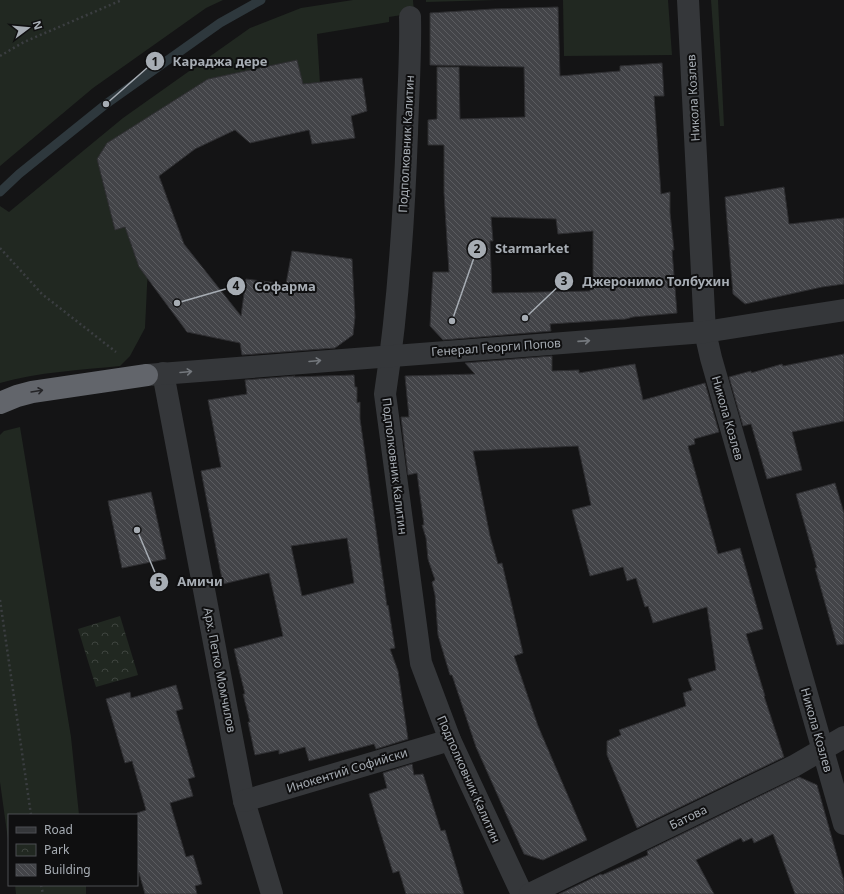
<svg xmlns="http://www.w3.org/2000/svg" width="844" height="894" font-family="'Noto Sans',sans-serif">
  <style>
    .green { fill: #212821 }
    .park { fill: url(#park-crowns) }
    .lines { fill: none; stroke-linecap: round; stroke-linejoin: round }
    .stream { stroke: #2e383d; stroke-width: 9 }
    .building { fill: url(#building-back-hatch); stroke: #2e2e31; fill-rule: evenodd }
    .path { stroke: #3b3e41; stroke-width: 2.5; stroke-dasharray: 2 3; stroke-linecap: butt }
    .street { stroke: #35373a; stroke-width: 22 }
    .highway { stroke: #62656b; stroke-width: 22 }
    .oneway { stroke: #74787d }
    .oneway2 { stroke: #242427 }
    .labels { text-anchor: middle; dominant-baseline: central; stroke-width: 4; stroke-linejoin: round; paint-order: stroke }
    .street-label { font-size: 12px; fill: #a7adb4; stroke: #0f0f10 }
    .leader { fill: none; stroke: #a7adb4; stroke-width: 1.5 }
    .callout-dot { fill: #a7adb4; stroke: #0f0f10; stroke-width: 1.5 }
    .mark-label { font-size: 12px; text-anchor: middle; font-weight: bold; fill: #111 }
    .callout-label { font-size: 13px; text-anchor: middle; font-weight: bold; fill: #a7adb4; stroke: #0f0f10; stroke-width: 4; stroke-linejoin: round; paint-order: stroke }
  </style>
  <defs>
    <pattern id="park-crowns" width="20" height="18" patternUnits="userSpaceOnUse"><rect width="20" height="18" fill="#212821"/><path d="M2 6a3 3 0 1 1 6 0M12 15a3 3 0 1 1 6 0" fill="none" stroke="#3e443f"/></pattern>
    <pattern id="building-back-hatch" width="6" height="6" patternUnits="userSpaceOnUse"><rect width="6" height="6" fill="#434448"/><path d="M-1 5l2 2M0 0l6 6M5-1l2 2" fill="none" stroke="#5b5c60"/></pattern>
  </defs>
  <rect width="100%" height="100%" fill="#141415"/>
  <g class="green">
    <path d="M 0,0 L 223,0 L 206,8 L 93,88 L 0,166 Z"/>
    <path d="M 353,0 L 413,0 L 414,13 L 389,17 L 389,22 L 317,34 L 320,84 L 222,119 L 128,186 L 148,266 L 145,328 L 130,356 L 120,366 C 80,370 39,372 0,383 L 0,206 L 9,212 L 123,118 L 250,28 L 301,8 Z"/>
    <path d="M 426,0 L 497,0 L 426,2 Z"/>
    <path d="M 563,0 L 668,0 L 672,55 L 564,56 Z"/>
    <path d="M 711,0 L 718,0 L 724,126 L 720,126 Z"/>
    <path d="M 20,427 L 71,737 L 79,815 L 9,815 L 9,847 L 0,782 L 0,435 L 4,431 Z"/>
    <path d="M 15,885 L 86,885 L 86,894 L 16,894 Z"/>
  </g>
  <path class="park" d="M 120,616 L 138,675 L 96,687 L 78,629 Z"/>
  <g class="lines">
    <path class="stream" d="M 0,192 L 19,174 L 106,104 L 220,23 L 261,0"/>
  </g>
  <g class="building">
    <path d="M 558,7 L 560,76 L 620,71 L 620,66 L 662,63 L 664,96 L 654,96 L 661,194 L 670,192 L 670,213 L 674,250 L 672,250 L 677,313 L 633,317 L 626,319 L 550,324 L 551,331 L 443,340 L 430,326 L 433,272 L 449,272 L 444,193 L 444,145 L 428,145 L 428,120 L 437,119 L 437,67 L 459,67 L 460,119 L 525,117 L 524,67 L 430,65 L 430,13 L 493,9 ZM 491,217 L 556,219 L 558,234 L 593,231 L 593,280 L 590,281 L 590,291 L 492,293 L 490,241 L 493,241 Z"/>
    <path d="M 297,60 L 303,84 L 362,78 L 367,111 L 351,116 L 355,138 L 312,144 L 309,130 L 250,143 L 235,130 L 195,149 L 159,176 L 184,244 L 241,316 L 246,279 L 286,284 L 292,251 L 352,259 L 355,317 L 353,335 L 335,348 L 242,355 L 240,343 L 187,332 L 139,267 L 125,227 L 115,230 L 97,159 L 107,143 L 208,79 Z"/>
    <path d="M 784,187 L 789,224 L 844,218 L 844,284 L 822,287 L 745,304 L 733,294 L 725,197 Z"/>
    <path d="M 844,354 L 844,421 L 792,432 L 802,470 L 767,479 L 751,424 L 743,426 L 729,377 L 751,371 L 751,373 L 782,364 L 783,366 Z"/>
    <path d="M 552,356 L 552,371 L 579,370 L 579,373 L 635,364 L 643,400 L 705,383 L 719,432 L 694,439 L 695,444 L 688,446 L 718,554 L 740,548 L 763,629 L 746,634 L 765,696 L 764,696 L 784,757 L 637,828 L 607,755 L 607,741 L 621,735 L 619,730 L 686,706 L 683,693 L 692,690 L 688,679 L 716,670 L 707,607 L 653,623 L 648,606 L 645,607 L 636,578 L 627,581 L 623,567 L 590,576 L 572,510 L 591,505 L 578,446 L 473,451 L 490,536 L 498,564 L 502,563 L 523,653 L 514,656 L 538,726 L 587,840 L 543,860 L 524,854 L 476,747 L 452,675 L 450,675 L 438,635 L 435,595 L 432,582 L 435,580 L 428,559 L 426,538 L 422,525 L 424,525 L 417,473 L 408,475 L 401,417 L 409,417 L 405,376 L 475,374 L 465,363 Z"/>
    <path d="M 354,375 L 355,387 L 357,387 L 357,403 L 360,402 L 360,419 L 387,606 L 388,605 L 395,648 L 390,649 L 398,671 L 408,739 L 376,749 L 374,744 L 309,761 L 305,747 L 279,754 L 279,750 L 255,755 L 248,722 L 250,722 L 243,694 L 245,694 L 234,649 L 283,636 L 269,573 L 223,584 L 201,471 L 221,467 L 208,400 L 247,394 L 245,380 L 295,376 L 293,377 ZM 347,538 L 354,583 L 302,596 L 291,546 Z"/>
    <path d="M 835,483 L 844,513 L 844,644 L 837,645 L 815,568 L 817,568 L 796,494 Z"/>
    <path d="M 151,492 L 166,559 L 122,568 L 108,501 Z"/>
    <path d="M 176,685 L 183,709 L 176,711 L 195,777 L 188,779 L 193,796 L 170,803 L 186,857 L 193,855 L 202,884 L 195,886 L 197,894 L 145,894 L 137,866 L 137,813 L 146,810 L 132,761 L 125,763 L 106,699 L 130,692 L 131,698 Z"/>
    <path d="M 412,764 L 414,775 L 423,774 L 441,831 L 445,830 L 464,894 L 406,894 L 399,871 L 393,873 L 369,794 L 387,788 L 383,773 Z"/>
    <path d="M 799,777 L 817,785 L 844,881 L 844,894 L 795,894 L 773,834 L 754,843 L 752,838 L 743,842 L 741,838 L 696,860 L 714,894 L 559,894 L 601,874 L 602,875 L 648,855 L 647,851 Z"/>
  </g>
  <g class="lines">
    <g class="path">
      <path d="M 0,56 L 24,42 L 122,0"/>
      <path d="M 0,248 L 42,294 L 116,352"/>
      <path d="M 0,600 L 31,815"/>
      <path d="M 41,885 L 43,894"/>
    </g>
    <g class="street">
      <path d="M 688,0 L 705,332 L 711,358 L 844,824"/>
      <path d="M 410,17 C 411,56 408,94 407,133 C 404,220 398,308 385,394 L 421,663 L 450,740 L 522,894"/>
      <path d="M 163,373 L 244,801 L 272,894"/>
      <path d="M 147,375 L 705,332 L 844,310"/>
      <path d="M 244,801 L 450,740"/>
      <path d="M 530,894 L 794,766 L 844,737"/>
    </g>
    <path class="highway" d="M 0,403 L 17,396 L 32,392 L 147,375"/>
  </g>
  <defs><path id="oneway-shaft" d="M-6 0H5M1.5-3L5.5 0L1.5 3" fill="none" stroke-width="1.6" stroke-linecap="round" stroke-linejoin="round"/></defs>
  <g class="oneway">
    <use href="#oneway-shaft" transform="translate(584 341) rotate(-4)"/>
    <use href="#oneway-shaft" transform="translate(315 361) rotate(-5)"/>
    <use href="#oneway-shaft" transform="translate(186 372) rotate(-5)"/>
  </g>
  <use class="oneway2" href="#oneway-shaft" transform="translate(37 391) rotate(-9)"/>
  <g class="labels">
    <g class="street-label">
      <text transform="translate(693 98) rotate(-93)">Никола Козлев</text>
      <text transform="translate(406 144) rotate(-87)">Подполковник Калитин</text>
      <text transform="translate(496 347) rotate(-4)">Генерал Георги Попов</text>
      <text transform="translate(728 418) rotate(74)">Никола Козлев</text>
      <text transform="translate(395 466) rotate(83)">Подполковник Калитин</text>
      <text transform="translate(220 670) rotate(79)">Арх. Петко Момчилов</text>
      <text transform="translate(817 730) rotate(74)">Никола Козлев</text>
      <text transform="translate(347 770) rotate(-17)">Инокентий Софийски</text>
      <text transform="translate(469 779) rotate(66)">Подполковник Калитин</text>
      <text transform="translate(688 817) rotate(-26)">Батова</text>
    </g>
  </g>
  <path class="leader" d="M106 104L155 61M452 321L477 249M525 318L564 281M177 303L236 286M137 530L159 582"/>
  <g class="callout-dot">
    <circle cx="106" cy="104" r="4"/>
    <circle cx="452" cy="321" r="4"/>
    <circle cx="525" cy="318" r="4"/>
    <circle cx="177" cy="303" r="4"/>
    <circle cx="137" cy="530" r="4"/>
    <circle cx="155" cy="61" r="10"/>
    <circle cx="477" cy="249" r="10"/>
    <circle cx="564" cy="281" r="10"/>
    <circle cx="236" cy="286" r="10"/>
    <circle cx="159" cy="582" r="10"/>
  </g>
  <g class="mark-label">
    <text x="155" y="66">1</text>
    <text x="477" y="253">2</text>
    <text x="564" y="285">3</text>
    <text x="236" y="290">4</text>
    <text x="159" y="586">5</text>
  </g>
  <g class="callout-label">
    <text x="220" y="66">Караджа дере</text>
    <text x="532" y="253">Starmarket</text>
    <text x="656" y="286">Джеронимо Толбухин</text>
    <text x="285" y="291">Софарма</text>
    <text x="200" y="586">Амичи</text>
  </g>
  <rect x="8" y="814" width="130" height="72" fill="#0f0f10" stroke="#4c4e52"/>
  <rect x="16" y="827" width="20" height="6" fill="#35373a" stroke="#4c4e52"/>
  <text x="44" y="834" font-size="12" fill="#a7adb4">Road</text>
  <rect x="16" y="844" width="20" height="12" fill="url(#park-crowns)" stroke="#4c4e52"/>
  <text x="44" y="854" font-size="12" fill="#a7adb4">Park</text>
  <rect x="16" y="864" width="20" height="12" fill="url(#building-back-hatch)" stroke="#4c4e52"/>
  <text x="44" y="874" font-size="12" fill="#a7adb4">Building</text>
  <g transform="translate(28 28) rotate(74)" stroke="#0f0f10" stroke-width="3" paint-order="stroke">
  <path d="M0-3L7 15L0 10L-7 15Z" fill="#a7adb4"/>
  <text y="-6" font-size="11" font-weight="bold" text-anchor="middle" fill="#a7adb4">N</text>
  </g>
</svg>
